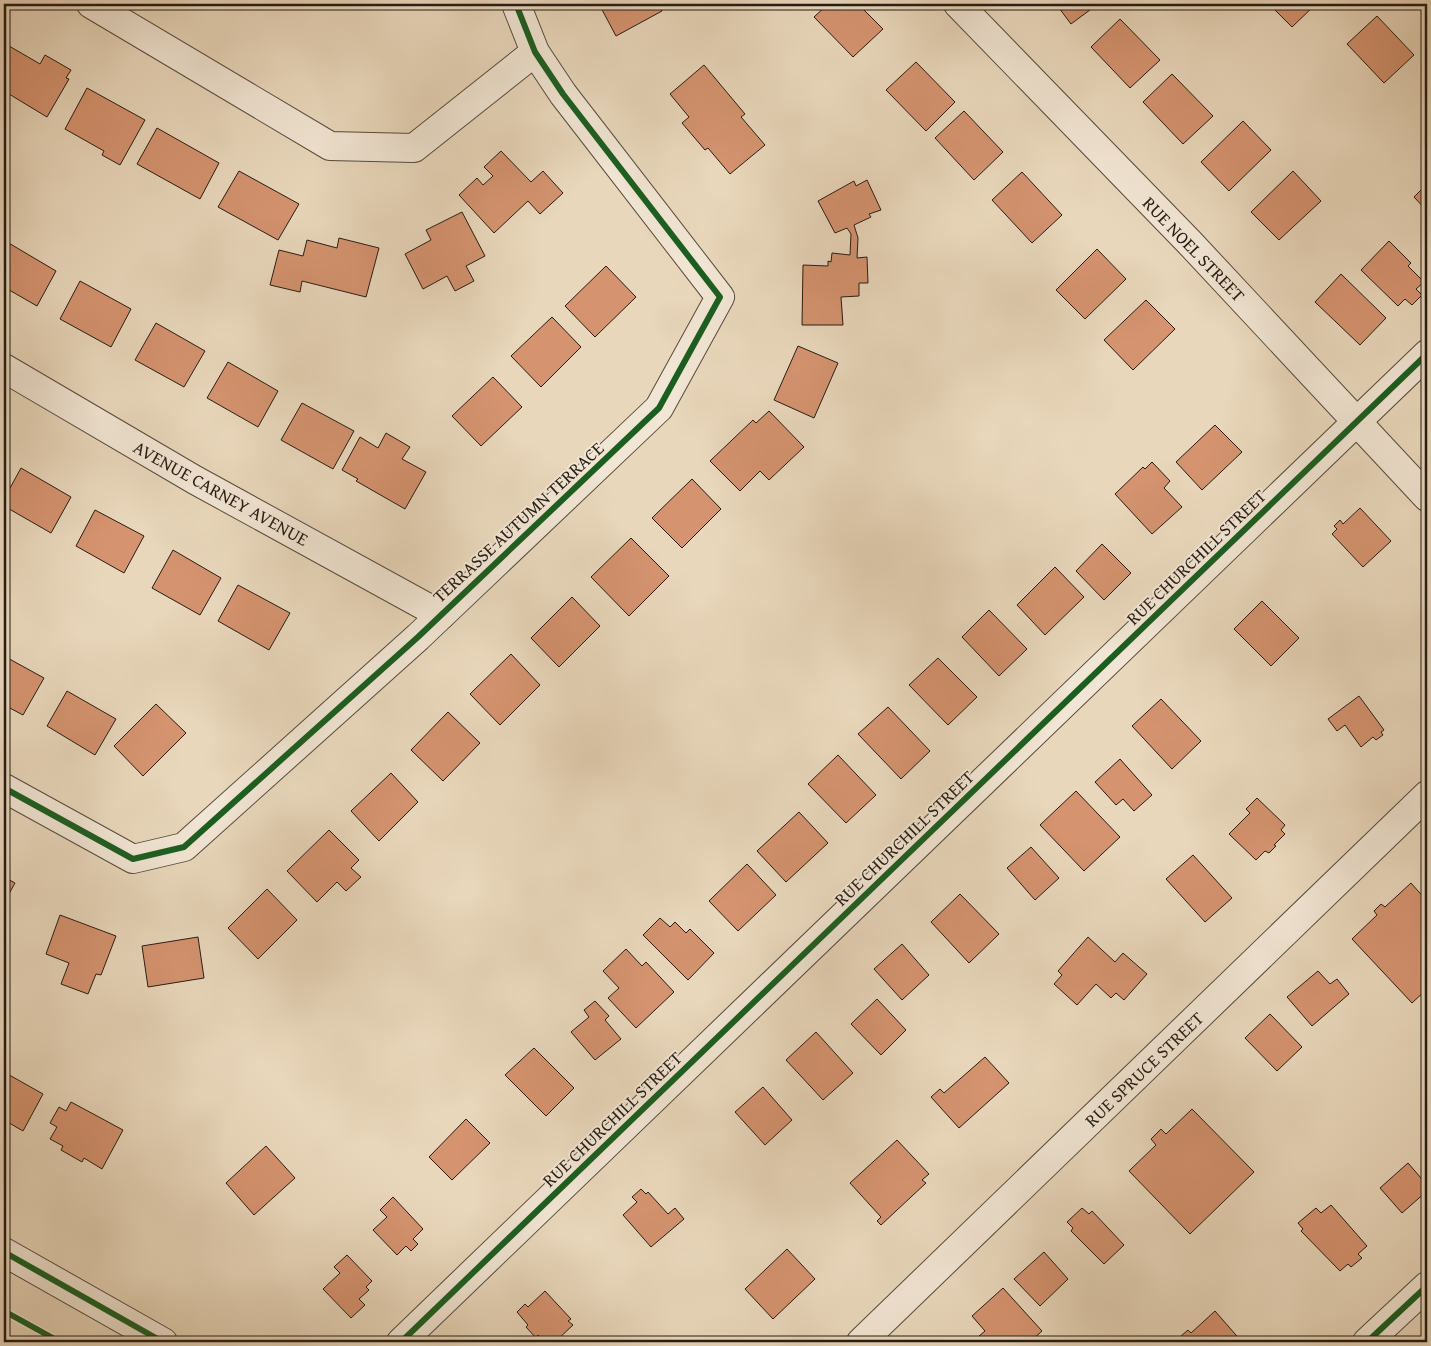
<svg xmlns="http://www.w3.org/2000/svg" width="1431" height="1346" font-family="'Gentium Book Plus',serif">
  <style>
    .building { fill: #d59370; stroke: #251c13 }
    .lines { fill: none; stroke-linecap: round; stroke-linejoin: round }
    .minor-casing { stroke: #564b3d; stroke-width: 30 }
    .minor { stroke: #f1e5d3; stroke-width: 28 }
    .cycleway-casing { stroke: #f1e5d3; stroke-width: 9 }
    .cycleway { stroke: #1b5e20; stroke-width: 6 }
    .labels { text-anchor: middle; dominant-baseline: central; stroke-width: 4; stroke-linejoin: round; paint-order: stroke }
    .street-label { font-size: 18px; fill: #251c13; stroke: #f1e5d3 }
  </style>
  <rect width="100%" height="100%" fill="#e9d7bb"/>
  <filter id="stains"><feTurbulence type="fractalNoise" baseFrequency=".004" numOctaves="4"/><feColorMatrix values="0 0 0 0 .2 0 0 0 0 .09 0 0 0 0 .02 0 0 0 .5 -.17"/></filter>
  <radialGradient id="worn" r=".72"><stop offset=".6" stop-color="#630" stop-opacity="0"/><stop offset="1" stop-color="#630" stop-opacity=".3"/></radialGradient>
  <g class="building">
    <path d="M 599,4 L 658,4 L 662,11 L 616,36 Z"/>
    <path d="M 828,4 L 858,4 L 883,29 L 853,57 L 814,17 Z"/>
    <path d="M 1056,4 L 1098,4 L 1071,24 Z"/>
    <path d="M 1269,4 L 1316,4 L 1292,27 Z"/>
    <path d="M 1377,16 L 1414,55 L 1384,83 L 1347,44 Z"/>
    <path d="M 1120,19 L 1160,60 L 1130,88 L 1091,47 Z"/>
    <path d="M 4,43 L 40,64 L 45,55 L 71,70 L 66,78 L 69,79 L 47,117 L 4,91 Z"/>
    <path d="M 916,62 L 955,102 L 926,131 L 886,90 Z"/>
    <path d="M 704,65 L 745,114 L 741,117 L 765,145 L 730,174 L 708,148 L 705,150 L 682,123 L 689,117 L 670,94 Z"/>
    <path d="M 1172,74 L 1213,116 L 1183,144 L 1143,102 Z"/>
    <path d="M 87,88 L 145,120 L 120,165 L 102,155 L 104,151 L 65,129 Z"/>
    <path d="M 964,111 L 1003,152 L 974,180 L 935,138 Z"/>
    <path d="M 1243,121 L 1271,150 L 1229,191 L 1201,162 Z"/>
    <path d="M 157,128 L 219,163 L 200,199 L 137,164 Z"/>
    <path d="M 501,151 L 531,182 L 543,171 L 563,193 L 540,214 L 528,201 L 494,233 L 459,195 L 477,178 L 483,185 L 493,176 L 484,167 Z"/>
    <path d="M 239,171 L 299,204 L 278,240 L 218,207 Z"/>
    <path d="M 1293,171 L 1321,201 L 1279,240 L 1251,212 Z"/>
    <path d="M 1022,172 L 1062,215 L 1032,243 L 992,200 Z"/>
    <path d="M 867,180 L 881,210 L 869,214 L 871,217 L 854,225 L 858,238 L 857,258 L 867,257 L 868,283 L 859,283 L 859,296 L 841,297 L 843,325 L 802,325 L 803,265 L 828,266 L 828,261 L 831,262 L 832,253 L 850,255 L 851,234 L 847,228 L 835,233 L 818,201 L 854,181 L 856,186 Z"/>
    <path d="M 1427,184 L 1427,211 L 1414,197 Z"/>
    <path d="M 462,212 L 485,256 L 466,266 L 474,281 L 455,291 L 447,276 L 423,289 L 405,254 L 431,240 L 426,230 Z"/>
    <path d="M 339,238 L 379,248 L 366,297 L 302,281 L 300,292 L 270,285 L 279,250 L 303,256 L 307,240 L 337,248 Z"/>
    <path d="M 1389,241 L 1411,263 L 1408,266 L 1424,282 L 1416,289 L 1422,295 L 1412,305 L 1405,299 L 1398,306 L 1361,270 Z"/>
    <path d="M 7,242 L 56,271 L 37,306 L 4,287 L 4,248 Z"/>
    <path d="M 1097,249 L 1126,279 L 1085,319 L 1056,290 Z"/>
    <path d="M 606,266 L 636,297 L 595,337 L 565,306 Z"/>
    <path d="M 1341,274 L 1386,318 L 1360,345 L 1315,302 Z"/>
    <path d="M 80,281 L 131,309 L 111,347 L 60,319 Z"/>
    <path d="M 1146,300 L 1175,329 L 1133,370 L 1104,340 Z"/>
    <path d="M 552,317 L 581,347 L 541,387 L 511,356 Z"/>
    <path d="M 156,323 L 205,351 L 184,387 L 135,360 Z"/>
    <path d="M 798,346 L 838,363 L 814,418 L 774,400 Z"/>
    <path d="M 228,362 L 278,391 L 258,427 L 207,398 Z"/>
    <path d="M 493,377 L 522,407 L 481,446 L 452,416 Z"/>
    <path d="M 302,403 L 354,431 L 333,469 L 281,440 Z"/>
    <path d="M 769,411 L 804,447 L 769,480 L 760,471 L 740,491 L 710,461 L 753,420 L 756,423 Z"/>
    <path d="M 1215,425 L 1242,452 L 1202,490 L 1176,462 Z"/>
    <path d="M 386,433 L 410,447 L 402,459 L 426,472 L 405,509 L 356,481 L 358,479 L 342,470 L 360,437 L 378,448 Z"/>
    <path d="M 1152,462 L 1170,481 L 1164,488 L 1182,507 L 1152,534 L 1115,494 L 1143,467 L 1145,469 Z"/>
    <path d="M 21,468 L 71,497 L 51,533 L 4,506 L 4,499 Z"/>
    <path d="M 692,479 L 721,509 L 682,548 L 652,518 Z"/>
    <path d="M 1360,508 L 1391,541 L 1363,567 L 1332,534 L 1337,529 L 1334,526 L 1340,520 L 1343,524 Z"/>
    <path d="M 95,510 L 144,536 L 124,573 L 76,546 Z"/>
    <path d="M 631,538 L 669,576 L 629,616 L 591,577 Z"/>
    <path d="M 1102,544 L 1131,573 L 1104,600 L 1076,571 Z"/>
    <path d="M 173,550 L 221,578 L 200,615 L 152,588 Z"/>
    <path d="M 1055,567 L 1084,597 L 1045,635 L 1017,605 Z"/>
    <path d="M 238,585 L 290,613 L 269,650 L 218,621 Z"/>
    <path d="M 572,597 L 600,626 L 559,667 L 531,638 Z"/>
    <path d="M 1262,601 L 1299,638 L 1271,666 L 1234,629 Z"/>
    <path d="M 989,610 L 1027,649 L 999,676 L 962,637 Z"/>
    <path d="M 511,654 L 540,685 L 500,725 L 470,694 Z"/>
    <path d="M 4,656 L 44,678 L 23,715 L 4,705 Z"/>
    <path d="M 938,658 L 977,697 L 948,725 L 909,685 Z"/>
    <path d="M 67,691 L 116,719 L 95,755 L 47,726 Z"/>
    <path d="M 1359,696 L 1384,730 L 1381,732 L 1383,735 L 1376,740 L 1373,737 L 1361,747 L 1345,725 L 1337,731 L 1328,719 Z"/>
    <path d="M 1161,699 L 1201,741 L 1172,769 L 1132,726 Z"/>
    <path d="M 156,704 L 186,733 L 143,776 L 114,746 Z"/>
    <path d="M 888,707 L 930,751 L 901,779 L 858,734 Z"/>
    <path d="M 448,712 L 480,743 L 443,781 L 411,750 Z"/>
    <path d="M 838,755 L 876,795 L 846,823 L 808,784 Z"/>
    <path d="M 1120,759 L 1152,795 L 1134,811 L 1123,799 L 1116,805 L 1095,782 Z"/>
    <path d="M 391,773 L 418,802 L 379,841 L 351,811 Z"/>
    <path d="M 1076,791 L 1120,837 L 1084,871 L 1040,825 Z"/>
    <path d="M 1257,798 L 1285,825 L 1281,830 L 1285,834 L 1274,845 L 1276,846 L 1269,853 L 1265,851 L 1256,860 L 1229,834 L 1250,813 L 1246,809 Z"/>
    <path d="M 799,812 L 828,843 L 786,882 L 757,851 Z"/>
    <path d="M 329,830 L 359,860 L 351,868 L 361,877 L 346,891 L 337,882 L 317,902 L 287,871 Z"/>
    <path d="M 1031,847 L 1059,878 L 1035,900 L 1007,868 Z"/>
    <path d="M 1193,855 L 1232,898 L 1205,922 L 1166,879 Z"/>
    <path d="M 747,864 L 776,895 L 738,931 L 709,901 Z"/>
    <path d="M 4,877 L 15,883 L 4,903 Z"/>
    <path d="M 1411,883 L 1427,901 L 1427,989 L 1412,1003 L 1352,939 L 1377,915 L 1374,911 L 1381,904 L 1385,907 Z"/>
    <path d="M 267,889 L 297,920 L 258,959 L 228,928 Z"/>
    <path d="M 960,894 L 999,934 L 969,963 L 931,922 Z"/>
    <path d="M 60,915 L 116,936 L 101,975 L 96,974 L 88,994 L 61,984 L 69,963 L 46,954 Z"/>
    <path d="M 660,918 L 670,927 L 675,922 L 686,933 L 690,929 L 714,953 L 688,980 L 643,935 Z"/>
    <path d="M 198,937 L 204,978 L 148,987 L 142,946 Z"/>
    <path d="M 1088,937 L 1115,962 L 1123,953 L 1147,974 L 1124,1000 L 1116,993 L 1111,998 L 1096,984 L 1077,1005 L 1054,984 L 1062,975 L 1058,971 Z"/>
    <path d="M 902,944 L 929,975 L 902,1000 L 874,969 Z"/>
    <path d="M 626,949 L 642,966 L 646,962 L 674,992 L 636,1028 L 608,998 L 619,988 L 603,971 Z"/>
    <path d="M 1318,971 L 1330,984 L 1337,979 L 1349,994 L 1312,1026 L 1287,997 Z"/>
    <path d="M 877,999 L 906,1030 L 881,1055 L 851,1024 Z"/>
    <path d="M 595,1001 L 609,1016 L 605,1020 L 621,1039 L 595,1060 L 571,1032 L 589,1017 L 584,1010 Z"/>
    <path d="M 1270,1014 L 1302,1047 L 1277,1071 L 1245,1038 Z"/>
    <path d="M 816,1032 L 853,1073 L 823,1100 L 786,1060 Z"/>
    <path d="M 534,1048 L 574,1088 L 546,1116 L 505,1075 Z"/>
    <path d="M 985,1057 L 1009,1083 L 959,1128 L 931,1097 L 940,1089 L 944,1093 Z"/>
    <path d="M 4,1072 L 43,1094 L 23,1131 L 4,1120 Z"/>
    <path d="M 763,1087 L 792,1120 L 765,1145 L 735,1112 Z"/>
    <path d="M 71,1102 L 123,1130 L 102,1169 L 84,1158 L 82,1162 L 61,1150 L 63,1146 L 50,1139 L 57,1127 L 50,1123 L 59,1107 L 66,1111 Z"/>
    <path d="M 1192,1109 L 1254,1172 L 1190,1234 L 1129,1171 L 1156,1145 L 1151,1139 L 1161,1129 L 1166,1134 Z"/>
    <path d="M 466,1119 L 490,1143 L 452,1180 L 429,1157 Z"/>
    <path d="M 897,1140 L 929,1174 L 922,1180 L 926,1183 L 881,1225 L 877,1221 L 881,1217 L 850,1183 Z"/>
    <path d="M 266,1146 L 295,1178 L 254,1215 L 226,1183 Z"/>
    <path d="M 1408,1163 L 1427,1185 L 1427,1191 L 1402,1213 L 1380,1188 Z"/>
    <path d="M 641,1189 L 646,1194 L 648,1192 L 668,1214 L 675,1208 L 684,1219 L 651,1247 L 623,1215 L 637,1202 L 632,1197 Z"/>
    <path d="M 393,1197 L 423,1229 L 413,1239 L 418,1244 L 411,1251 L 406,1246 L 397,1255 L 373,1230 L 387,1217 L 380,1210 Z"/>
    <path d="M 1331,1205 L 1367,1246 L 1358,1254 L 1362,1258 L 1351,1267 L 1348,1264 L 1340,1271 L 1301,1231 L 1303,1229 L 1298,1223 L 1316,1208 L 1321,1213 Z"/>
    <path d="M 1082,1208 L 1089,1214 L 1092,1211 L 1124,1245 L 1104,1264 L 1071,1231 L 1073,1228 L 1067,1222 Z"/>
    <path d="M 787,1249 L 815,1279 L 773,1319 L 745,1289 Z"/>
    <path d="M 1044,1252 L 1068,1279 L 1040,1306 L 1014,1279 Z"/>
    <path d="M 347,1255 L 372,1281 L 366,1287 L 369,1290 L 359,1299 L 365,1305 L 351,1318 L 323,1289 L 340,1273 L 334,1267 Z"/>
    <path d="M 1003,1288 L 1042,1331 L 1030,1342 L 972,1342 L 985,1331 L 972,1316 Z"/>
    <path d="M 545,1291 L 571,1319 L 568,1321 L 573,1325 L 555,1342 L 545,1342 L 538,1335 L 536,1338 L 526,1327 L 528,1325 L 517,1312 L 525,1304 L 528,1307 Z"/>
    <path d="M 1215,1311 L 1242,1342 L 1174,1342 L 1188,1330 L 1191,1333 Z"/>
  </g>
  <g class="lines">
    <g class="minor-casing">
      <g id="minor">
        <path d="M 91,4 L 330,146 L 414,148 L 535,52"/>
        <path d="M 958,4 L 1190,243 L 1427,497"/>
        <path d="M 4,368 L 195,480 L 441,615"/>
        <path d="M 4,788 L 133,859 L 184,847 L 418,637 L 659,408 L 720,297 L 563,94 L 535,52 L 516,4"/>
        <path d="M 4,1252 L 163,1342"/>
        <path d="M 401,1342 L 1427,354"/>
        <path d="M 861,1342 L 1427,795"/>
        <path d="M 1367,1342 L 1427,1286"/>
      </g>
    </g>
    <use href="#minor" class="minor"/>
    <g class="cycleway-casing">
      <g id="cycleway">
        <path d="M 4,788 L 133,859 L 184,847 L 418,637 L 659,408 L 720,297 L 563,94 L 535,52 L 516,4"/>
        <path d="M 4,1252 L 163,1342"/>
        <path d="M 4,1311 L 60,1342"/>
        <path d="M 401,1342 L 1427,354"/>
        <path d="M 1367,1342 L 1427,1286"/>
      </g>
    </g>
    <use href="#cycleway" class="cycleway"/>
  </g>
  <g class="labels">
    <g class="street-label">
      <text transform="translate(1194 249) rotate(46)">RUE NOEL STREET</text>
      <text transform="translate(221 493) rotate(29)">AVENUE CARNEY AVENUE</text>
      <text transform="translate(518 522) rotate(-43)">TERRASSE AUTUMN TERRACE</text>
      <text transform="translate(1196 557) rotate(-44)">RUE CHURCHILL STREET</text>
      <text transform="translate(904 838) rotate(-44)">RUE CHURCHILL STREET</text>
      <text transform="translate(1144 1069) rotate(-44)">RUE SPRUCE STREET</text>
      <text transform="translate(612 1119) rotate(-44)">RUE CHURCHILL STREET</text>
    </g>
  </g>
  <rect width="1431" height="1346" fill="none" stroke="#e9d7bb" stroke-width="20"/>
  <rect x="5" y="5" width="1421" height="1336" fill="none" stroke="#251c13" stroke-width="2.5"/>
  <rect x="10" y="10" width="1411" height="1326" fill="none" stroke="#251c13"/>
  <rect width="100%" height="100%" filter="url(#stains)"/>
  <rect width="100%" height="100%" fill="url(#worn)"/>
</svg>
